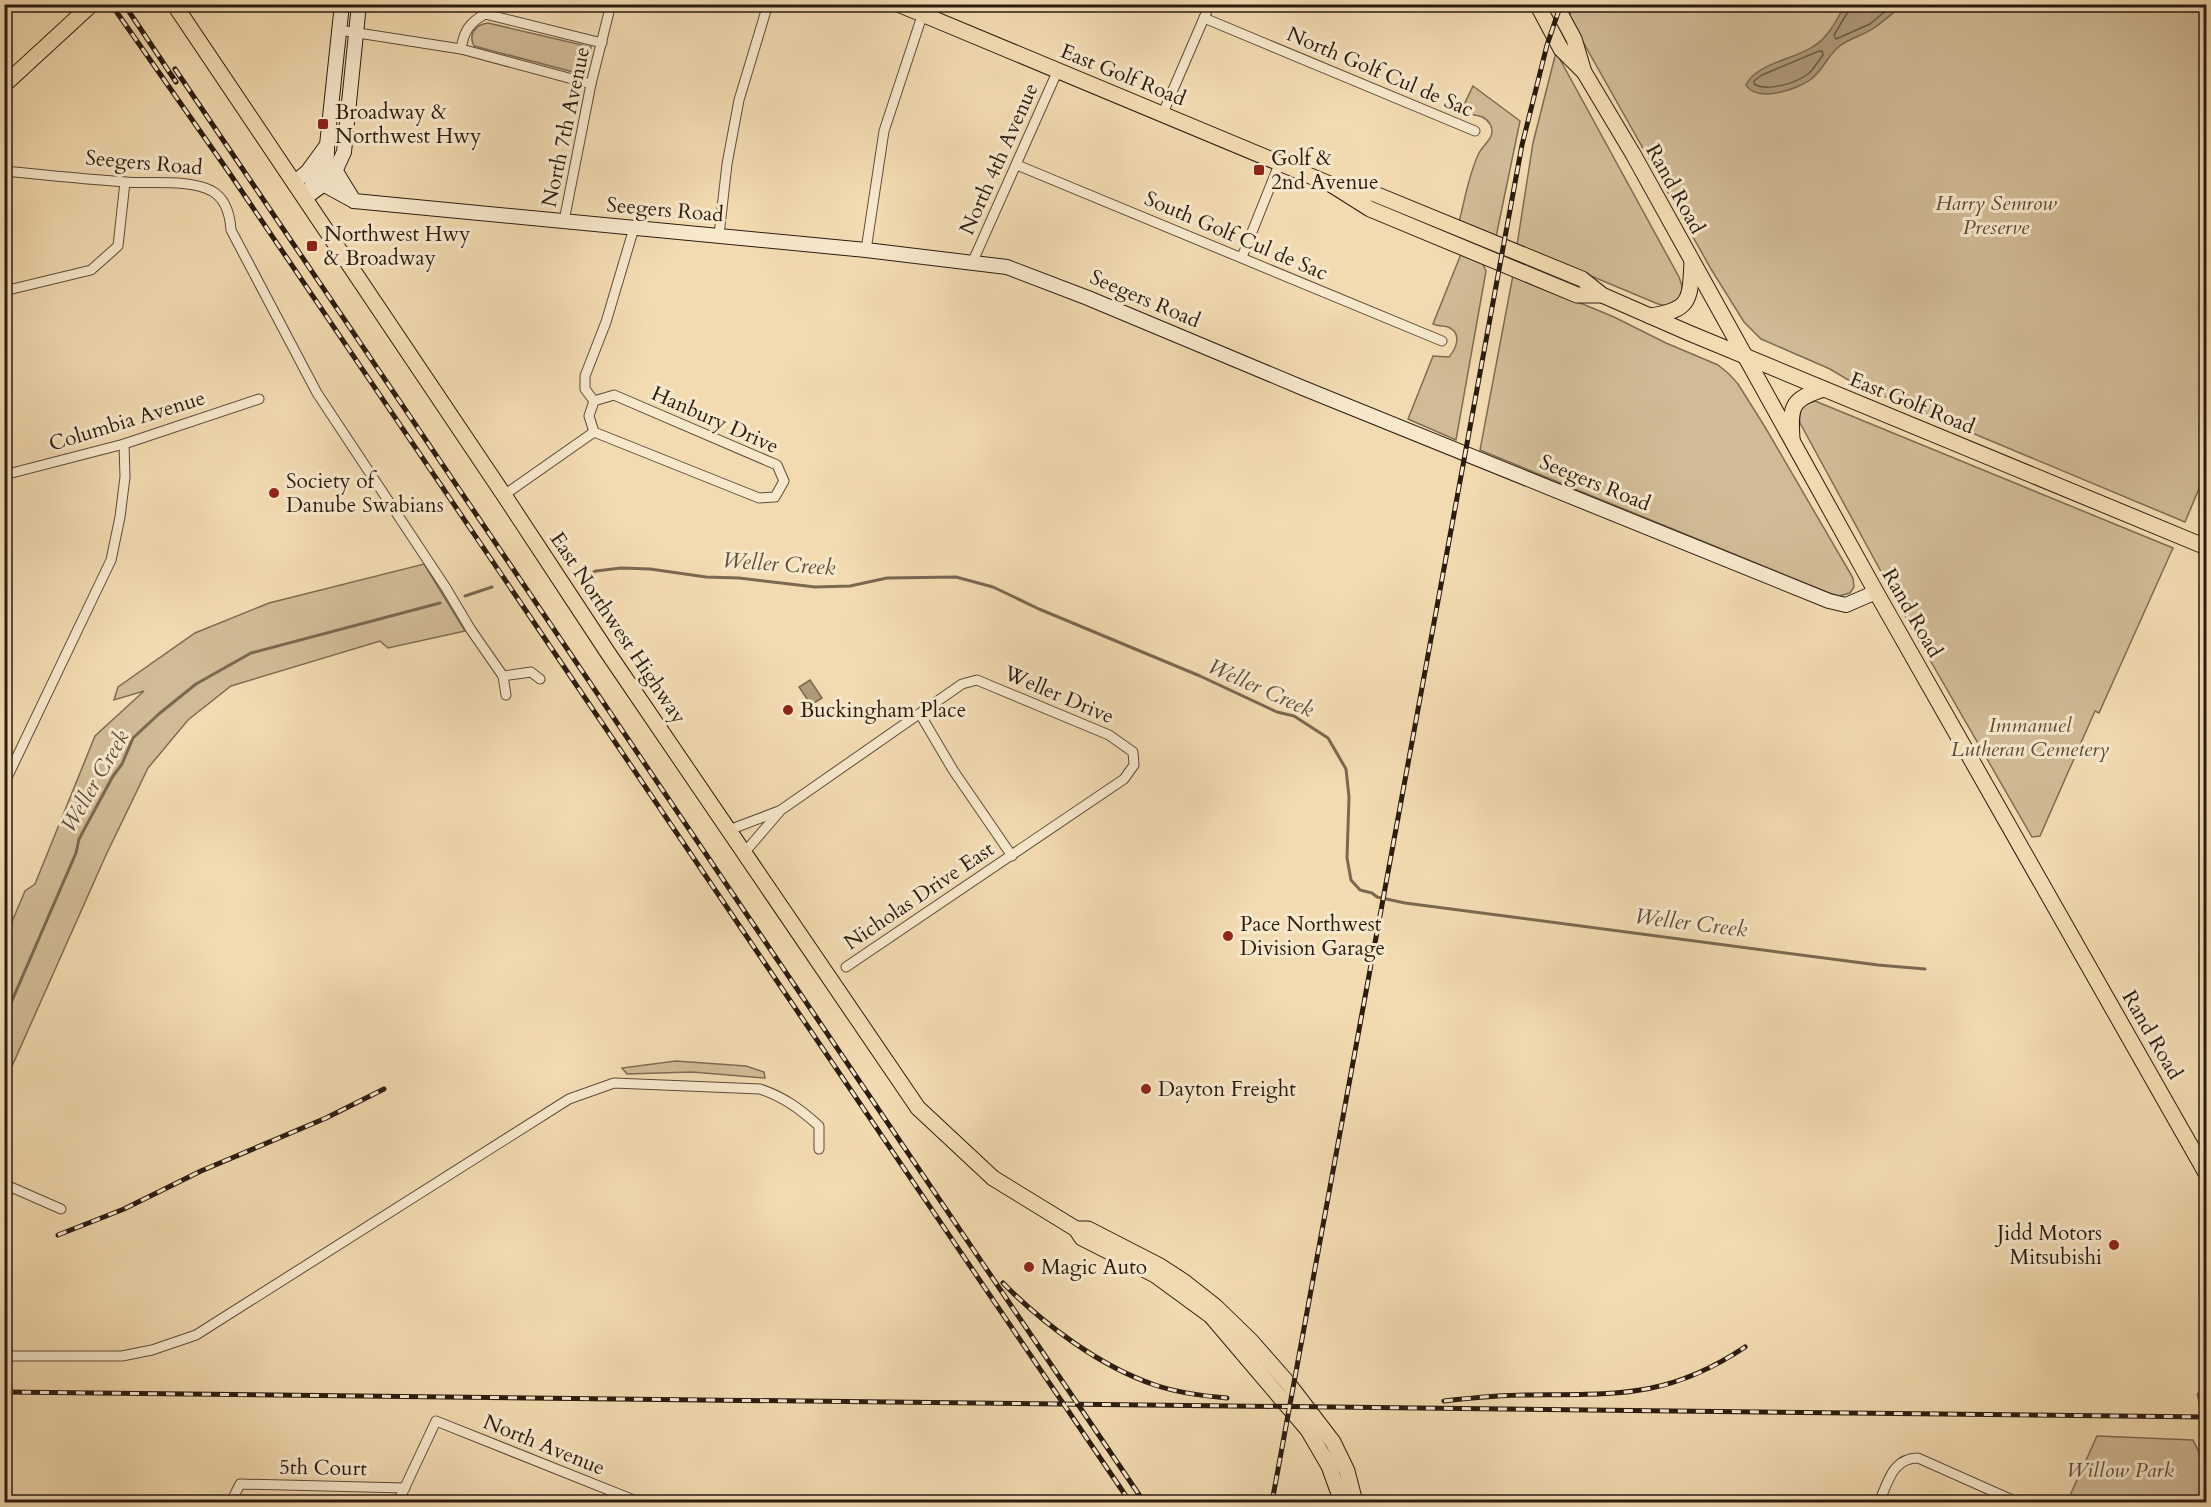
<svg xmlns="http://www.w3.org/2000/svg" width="2211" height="1507" font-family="Cardo,serif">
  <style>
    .green { fill: #d1bb96; stroke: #7e6c53; stroke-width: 1.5 }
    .water { fill: #af9a7a; stroke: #7a6850; stroke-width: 1.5 }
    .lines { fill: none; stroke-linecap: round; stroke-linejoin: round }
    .shore { stroke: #6c5b45; stroke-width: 1.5 }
    .stream { stroke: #7a6850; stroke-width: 3 }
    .street-casing { stroke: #5c4c38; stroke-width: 11 }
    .secondary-casing { stroke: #2a1c10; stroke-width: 16 }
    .primary-casing { stroke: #2a1c10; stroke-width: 17 }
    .street { stroke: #f7e8cc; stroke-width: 9 }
    .secondary { stroke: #f7e8cc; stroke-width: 14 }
    .primary { stroke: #f3dbb1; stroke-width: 15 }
    .rail-casing { stroke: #2a1c10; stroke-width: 5 }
    .rail { stroke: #f7e8cc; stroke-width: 3; stroke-dasharray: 9; stroke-linecap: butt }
    .poi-dot { fill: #8f2418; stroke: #f7e8cc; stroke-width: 2 }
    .labels { text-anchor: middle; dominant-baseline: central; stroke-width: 6; stroke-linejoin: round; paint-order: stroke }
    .street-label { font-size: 21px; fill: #2a1c10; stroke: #f7e8cc }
    .poi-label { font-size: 21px; fill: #2a1c10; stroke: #f7e8cc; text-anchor: start }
    .park-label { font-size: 21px; font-style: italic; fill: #5c4c38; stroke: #f7e8cc }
    .water-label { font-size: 22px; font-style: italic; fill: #5f4e3a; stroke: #f7e8cc }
  </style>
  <rect width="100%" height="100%" fill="#f3dbb1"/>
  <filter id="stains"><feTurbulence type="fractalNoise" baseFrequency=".00333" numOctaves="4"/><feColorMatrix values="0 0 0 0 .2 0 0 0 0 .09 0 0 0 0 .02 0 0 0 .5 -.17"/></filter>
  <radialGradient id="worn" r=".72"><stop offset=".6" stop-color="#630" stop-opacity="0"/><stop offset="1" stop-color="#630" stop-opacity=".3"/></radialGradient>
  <g class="green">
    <path d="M 1574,4 L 2206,5 L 2206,472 L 2185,522 L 1855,384 L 1830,369 L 1761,339 L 1744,322 L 1711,269 L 1569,17 Z"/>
    <path d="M 488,23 L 591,47 L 585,75 L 474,46 C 468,34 475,25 488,23 Z"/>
    <path d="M 1556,52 L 1679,277 L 1682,286 L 1682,298 L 1667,306 L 1658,304 L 1517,245 L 1533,143 Z"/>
    <path d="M 1473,86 L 1520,121 L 1496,237 L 1459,222 C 1465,199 1469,173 1479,153 C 1484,143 1497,137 1490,124 C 1483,112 1470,117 1461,111 Z"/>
    <path d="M 1461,254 L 1483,264 L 1486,271 L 1456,440 L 1408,419 L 1433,356 L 1449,357 C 1456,349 1463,333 1448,327 C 1443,325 1439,327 1433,324 Z"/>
    <path d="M 1513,275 L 1614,317 L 1666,343 L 1718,365 L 1729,374 L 1738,384 L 1765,427 L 1853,578 L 1854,587 L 1850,593 L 1839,596 L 1829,593 L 1480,450 Z"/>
    <path d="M 1815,401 L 2173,548 L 2099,713 L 2095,711 L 2040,836 L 2032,837 L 1915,634 L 1800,423 L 1798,416 L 1803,405 Z"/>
    <path d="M 424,564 L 465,631 L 388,648 L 380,641 L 231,686 L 188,720 L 148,768 L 106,855 L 5,1082 L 5,938 L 25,891 L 35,884 L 95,736 L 144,691 L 114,700 L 118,687 L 195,633 L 269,603 Z"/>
    <path d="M 676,1061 L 746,1066 L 764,1072 L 765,1078 L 692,1072 L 627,1074 L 622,1068 Z"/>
    <path d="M 2097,1436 L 2193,1440 L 2206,1467 L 2206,1502 L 2067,1502 Z"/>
  </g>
  <g class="water">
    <path d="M 1845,5 L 1903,5 C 1894,12 1884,21 1874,28 C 1864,35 1851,38 1841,45 C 1828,54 1823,71 1810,80 C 1796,90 1756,103 1746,85 C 1755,64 1795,59 1814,46 C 1829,37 1837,19 1845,5 Z"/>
    <path d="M 810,680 L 822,698 L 811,705 L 799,687 Z"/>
  </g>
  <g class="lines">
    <g class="shore">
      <path d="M 1850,4 L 1849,10 L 1834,35 L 1836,39 L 1870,24 L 1894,4"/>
      <path d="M 1819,51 L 1822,51 L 1823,55 C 1818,61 1814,69 1808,74 C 1796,83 1767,92 1754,84 L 1754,81 L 1762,75 Z"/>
    </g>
    <g class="stream">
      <path d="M 577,571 L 589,574 L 596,571 L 621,568 L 650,569 L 706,577 L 739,578 L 815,587 L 850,586 L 887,578 L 956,577 L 993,587 L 1039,609 L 1200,676 L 1277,712 L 1294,716 L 1328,738 L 1346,769 L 1349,797 L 1347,858 L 1351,880 L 1360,890 L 1372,893 L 1377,897 L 1405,903 L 1878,965 L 1925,969"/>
      <path d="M 465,596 L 492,587"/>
      <path d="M 4,1019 L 76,853 L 79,839 L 113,776 L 122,764 L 133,738 L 160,713 L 196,684 L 251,653 L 440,603"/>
      <path d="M 2198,1394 C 2205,1416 2200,1435 2206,1456"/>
    </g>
    <g class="street-casing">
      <g id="street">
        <path d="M 1204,18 L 1475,131"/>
        <path d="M 339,30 L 461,49 L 591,84"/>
        <path d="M 461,49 C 464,31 469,23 485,14 L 602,43"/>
        <path d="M 1163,113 L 1210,4"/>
        <path d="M 1017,165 L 1442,341"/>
        <path d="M 4,171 C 44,175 85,179 125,182 C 151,184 189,179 212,191 C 226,199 230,215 231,230 L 317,393 L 446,588 L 471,630 L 503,676 L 506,695"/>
        <path d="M 564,221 L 591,84 L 611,4"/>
        <path d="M 719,235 L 727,164 L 739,100 L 768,4"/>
        <path d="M 866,250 L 884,131 L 926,4"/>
        <path d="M 1242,257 L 1280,162"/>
        <path d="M 973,261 L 1058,70"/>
        <path d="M 4,291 L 91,270 L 118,246 L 125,182"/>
        <path d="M 614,395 L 777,465 L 784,481 L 775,497 L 759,498 L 594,432 L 589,416 L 594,401 Z"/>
        <path d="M 594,401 L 585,389 L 585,376 L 606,322 L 634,228"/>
        <path d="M 4,475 L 124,444 L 259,399"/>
        <path d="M 504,495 L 594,432"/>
        <path d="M 503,676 L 531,672 L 540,679"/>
        <path d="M 920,714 L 953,770 L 1012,856"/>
        <path d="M 4,784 L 111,560 L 120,517 L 125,477 L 124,444"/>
        <path d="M 729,830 L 779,811"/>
        <path d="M 744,853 L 781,810 L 962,684 L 977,680 L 1109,735 L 1133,752 L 1134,765 L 1124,779 L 846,967"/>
        <path d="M 4,1184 L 61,1209"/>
        <path d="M 4,1356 L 122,1356 L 152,1350 L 196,1335 L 569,1099 L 614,1083 L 760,1089 C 784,1097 800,1109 819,1126 L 819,1149"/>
        <path d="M 231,1502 L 240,1484 L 405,1488"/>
        <path d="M 398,1502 L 436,1421 L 639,1502"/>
        <path d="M 1879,1502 C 1888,1483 1892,1458 1918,1458 L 2017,1502"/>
      </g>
    </g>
    <g class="secondary-casing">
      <g id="secondary">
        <path d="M 335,170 L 354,201"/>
        <path d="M 294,183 L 308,171 L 327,145 L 342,4"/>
        <path d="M 323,184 L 354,201 L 866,250 L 1007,267 L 1088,298 L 1303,388 L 1829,601 L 1846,605 L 1876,592"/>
        <path d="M 307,194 C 315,176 329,168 327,147"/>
        <path d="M 305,198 L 332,178 L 344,152 L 359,4"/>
      </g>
    </g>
    <g class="primary-casing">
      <g id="primary">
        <path d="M 174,4 L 504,495 L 608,653 L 918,1108 L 993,1178 L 1076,1229 L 1082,1238 L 1155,1275 L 1211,1316 L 1308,1430 L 1329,1466 L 1342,1502"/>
        <path d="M 898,4 L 1332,185 L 1370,209 L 1577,295 L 1602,295"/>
        <path d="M 1537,4 L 1561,49 L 1584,72 L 1633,154 L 1876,592 L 2206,1173"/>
        <path d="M 1555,4 L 1574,39 L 1583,69"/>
        <path d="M 4,85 L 92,4"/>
        <path d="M 1332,185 L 1375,194 L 1582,279 L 1602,295 L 1689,333 L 2206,547"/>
        <path d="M 1650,316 C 1691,310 1690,300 1692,262"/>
        <path d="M 1792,439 C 1790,406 1791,399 1824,389"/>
        <path d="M 1076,1229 L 1088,1229 L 1160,1266 L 1183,1281 L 1216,1307 L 1251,1341 L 1287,1382 L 1333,1442 L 1347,1471 L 1355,1502"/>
      </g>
    </g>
    <use href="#street" class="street"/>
    <use href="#secondary" class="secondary"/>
    <use href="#primary" class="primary"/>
    <g class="rail-casing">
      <g id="rail">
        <path d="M 111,4 L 228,171 L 1130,1502"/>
        <path d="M 124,4 L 176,82"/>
        <path d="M 175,69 L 1144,1502"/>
        <path d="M 58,1235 L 124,1209 L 201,1171 L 326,1118 L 384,1089"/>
        <path d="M 1003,1283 C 1043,1324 1101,1367 1155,1385 C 1178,1393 1203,1396 1227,1398"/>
        <path d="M 4,1392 L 2206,1417"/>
        <path d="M 1444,1401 C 1471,1398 1499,1395 1526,1395 C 1615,1394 1667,1399 1745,1347"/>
        <path d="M 1272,1502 L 1522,145 L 1547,45 L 1561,4"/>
      </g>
    </g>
    <use href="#rail" class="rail"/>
  </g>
  <g class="poi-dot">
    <rect x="317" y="118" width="12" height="12" rx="3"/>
    <rect x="1253" y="164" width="12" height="12" rx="3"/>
    <rect x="306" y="240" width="12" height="12" rx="3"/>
    <circle cx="274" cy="493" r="6"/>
    <circle cx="788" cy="710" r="6"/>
    <circle cx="1228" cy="936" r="6"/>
    <circle cx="1146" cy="1089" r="6"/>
    <circle cx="2114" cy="1245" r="6"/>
    <circle cx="1029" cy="1267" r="6"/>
  </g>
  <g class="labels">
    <g class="street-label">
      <text transform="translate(1380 72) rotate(23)">North Golf Cul de Sac</text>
      <text transform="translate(1123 75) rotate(22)">East Golf Road</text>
      <text transform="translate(566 127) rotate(-78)">North 7th Avenue</text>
      <text transform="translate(999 159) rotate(-66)">North 4th Avenue</text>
      <text transform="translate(144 163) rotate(5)">Seegers Road</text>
      <text transform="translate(1675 189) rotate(61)">Rand Road</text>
      <text transform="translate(665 210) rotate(5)">Seegers Road</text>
      <text transform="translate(1236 236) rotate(23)">South Golf Cul de Sac</text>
      <text transform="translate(1145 299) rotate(23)">Seegers Road</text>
      <text transform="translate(1912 403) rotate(22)">East Golf Road</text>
      <text transform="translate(715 420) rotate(24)">Hanbury Drive</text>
      <text transform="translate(127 421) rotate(-17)">Columbia Avenue</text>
      <text transform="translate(1595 483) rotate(22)">Seegers Road</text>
      <text transform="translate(1912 613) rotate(60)">Rand Road</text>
      <text transform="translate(618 628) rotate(56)">East Northwest Highway</text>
      <text transform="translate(1059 695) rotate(23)">Weller Drive</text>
      <text transform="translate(919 896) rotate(-34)">Nicholas Drive East</text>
      <text transform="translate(2152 1035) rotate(60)">Rand Road</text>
      <text transform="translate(544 1445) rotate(22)">North Avenue</text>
      <text transform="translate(323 1468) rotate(1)">5th Court</text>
    </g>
    <g class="poi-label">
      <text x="335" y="112">Broadway &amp;<tspan x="335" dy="24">Northwest Hwy</tspan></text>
      <text x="1271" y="158">Golf &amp;<tspan x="1271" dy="24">2nd Avenue</tspan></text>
      <text x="324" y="234">Northwest Hwy<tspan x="324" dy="24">&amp; Broadway</tspan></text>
      <text x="286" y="481">Society of<tspan x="286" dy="24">Danube Swabians</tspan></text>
      <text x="800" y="710">Buckingham Place</text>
      <text x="1240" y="924">Pace Northwest<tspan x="1240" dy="24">Division Garage</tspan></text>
      <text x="1158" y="1089">Dayton Freight</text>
      <text x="2102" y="1233" text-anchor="end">Jidd Motors<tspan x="2102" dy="24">Mitsubishi</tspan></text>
      <text x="1041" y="1267">Magic Auto</text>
    </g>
    <g class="park-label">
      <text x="1996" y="203">Harry Semrow<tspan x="1996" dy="24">Preserve</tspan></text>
      <text x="2030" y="725">Immanuel<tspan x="2030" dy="24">Lutheran Cemetery</tspan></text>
      <text x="2120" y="1470">Willow Park</text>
    </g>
    <g class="water-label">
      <text transform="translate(779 564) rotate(4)">Weller Creek</text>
      <text transform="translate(1261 688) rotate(24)">Weller Creek</text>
      <text transform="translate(95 781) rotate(-60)">Weller Creek</text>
      <text transform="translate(1691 923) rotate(7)">Weller Creek</text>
    </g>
  </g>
  <rect width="2211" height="1507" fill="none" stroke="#f3dbb1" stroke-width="24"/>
  <rect x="6" y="6" width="2199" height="1495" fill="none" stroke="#2a1c10" stroke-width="3"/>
  <rect x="12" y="12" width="2187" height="1483" fill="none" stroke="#2a1c10" stroke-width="1.5"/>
  <rect width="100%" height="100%" filter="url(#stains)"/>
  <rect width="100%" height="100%" fill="url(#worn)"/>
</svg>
